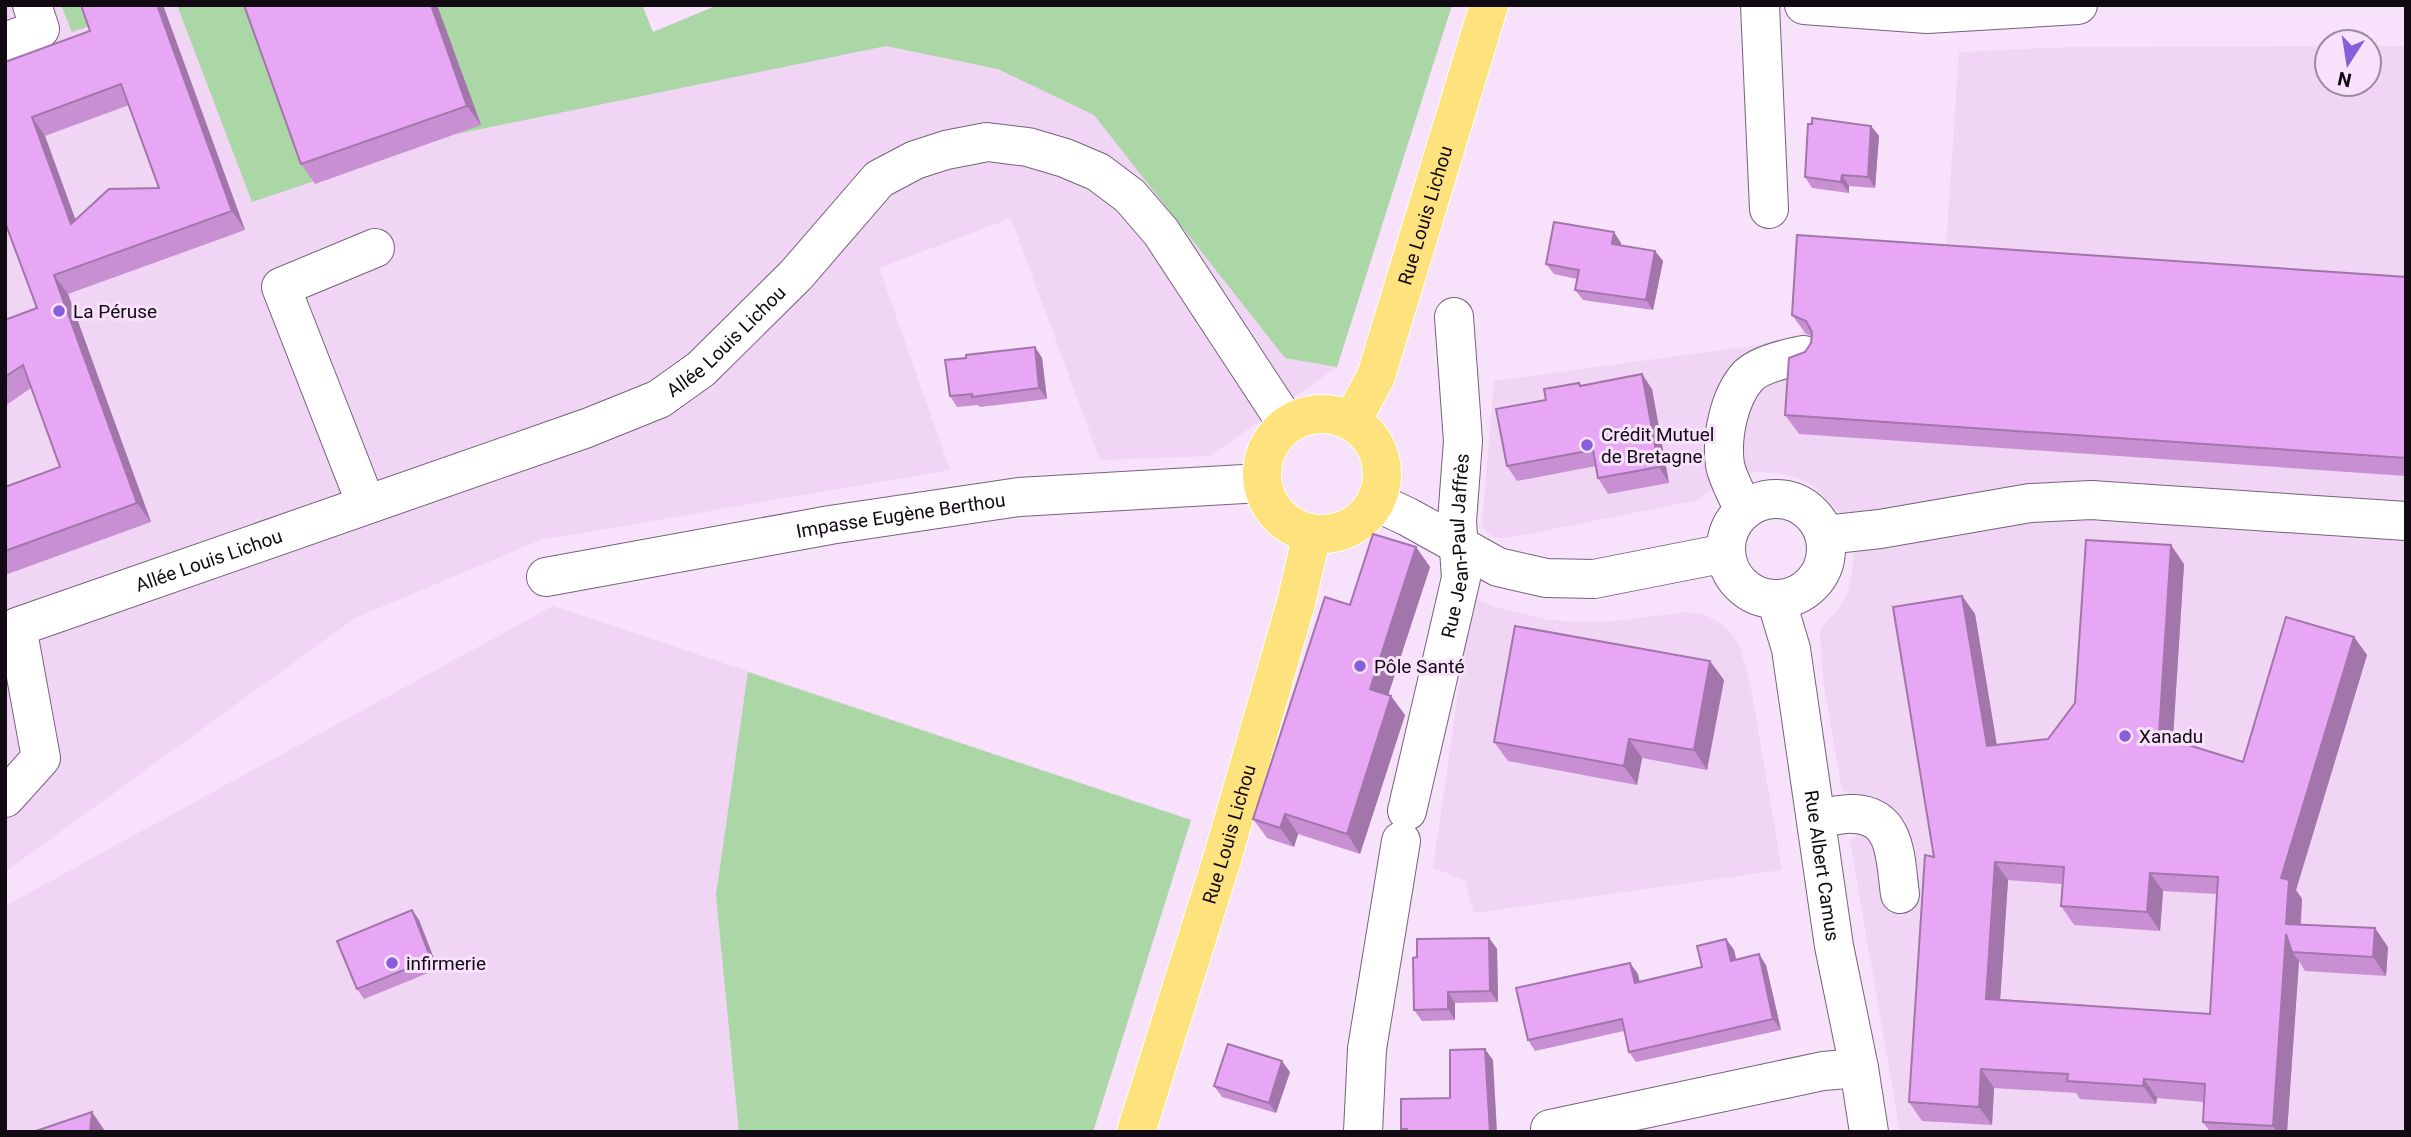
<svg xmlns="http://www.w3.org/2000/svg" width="2411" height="1137" font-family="Roboto,sans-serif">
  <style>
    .built { fill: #f0d5f5 }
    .green { fill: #abd6a6 }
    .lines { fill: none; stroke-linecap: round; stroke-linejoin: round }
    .minor-casing { stroke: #756279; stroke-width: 40 }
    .major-casing { stroke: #fff; stroke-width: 40 }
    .minor { stroke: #fff; stroke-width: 38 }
    .major { stroke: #fee27e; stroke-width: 38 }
    .wall { fill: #c890d2; fill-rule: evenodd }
    .shaded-wall { fill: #a275ab }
    .building { fill: #e8a7f4; stroke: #a275ab; stroke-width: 2; fill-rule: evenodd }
    .poi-dot { fill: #875fda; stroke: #f7e1fb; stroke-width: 2.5 }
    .labels { text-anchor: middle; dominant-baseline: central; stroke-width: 6; stroke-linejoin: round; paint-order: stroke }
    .street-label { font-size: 19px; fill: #110a12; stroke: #f7e1fb }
    .poi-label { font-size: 19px; fill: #110a12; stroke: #f7e1fb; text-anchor: start }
  </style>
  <rect width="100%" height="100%" fill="#f7e1fb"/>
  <g class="built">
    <path d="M 5,5 L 642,5 L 653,32 L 718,5 L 1452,5 L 1337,367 L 1210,456 L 1100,460 L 1011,218 L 879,268 L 950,470 L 540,540 L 355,618 L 5,872 Z"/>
    <path d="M 2327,46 L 2327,84 L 2369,84 L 2369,46 L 2406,46 L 2406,1132 L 1900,1132 L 1854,864 L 1850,842 L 1856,836 L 1849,792 L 1842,790 L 1823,680 L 1820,629 L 1839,609 L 1848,591 L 1852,572 L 1854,552 L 1842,515 L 1814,486 L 1796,477 L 1778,473 L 1756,472 L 1735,476 L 1716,486 L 1698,500 L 1507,538 L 1495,538 L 1484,530 L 1482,522 L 1494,381 L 1758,345 L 1801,334 L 1809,253 L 1945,263 L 1959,52 L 2075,47 Z"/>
    <path d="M 1472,598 L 1494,607 L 1549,620 L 1582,622 L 1615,621 L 1687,612 L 1705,615 L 1721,624 L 1731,633 L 1739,645 L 1750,683 L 1782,870 L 1474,913 L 1465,880 L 1433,868 Z"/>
    <path d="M 553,606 L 1191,820 L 1093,1132 L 5,1132 L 5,906 Z"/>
  </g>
  <g class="green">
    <path d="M 61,5 L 150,5 L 72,32 Z"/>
    <path d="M 177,5 L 642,5 L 653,32 L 718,5 L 1452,5 L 1337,367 L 1285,358 L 1094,115 L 998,69 L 886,46 L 452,135 L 252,202 Z"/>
    <path d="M 748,672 L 1191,820 L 1093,1132 L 739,1132 L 716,895 Z"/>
  </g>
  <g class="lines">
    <g class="minor-casing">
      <g id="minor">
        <path d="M 1760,5 L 1769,209"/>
        <path d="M 1804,5 L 1927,14 L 2078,5"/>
        <path d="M 5,42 L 40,29 L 32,5"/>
        <circle cx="1776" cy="549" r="50"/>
        <path d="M 1376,502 L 1408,517 L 1498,567 L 1546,578 L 1594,579 L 1726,553"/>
        <path d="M 366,504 L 281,287 L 375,248"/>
        <path d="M 1744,511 C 1738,496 1728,480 1725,465 C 1721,437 1729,397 1748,376 C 1760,364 1788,358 1804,355"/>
        <path d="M 1825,535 L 1880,529 L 2030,503 L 2091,500 L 2406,521"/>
        <path id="s1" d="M 546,577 L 830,525 L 1019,497 L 1261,483"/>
        <path id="s2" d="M 1776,599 L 1791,649 L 1834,946 L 1859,1068 L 1869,1132"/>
        <path id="s3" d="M 5,798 L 41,758 L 17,627 L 587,428 L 659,399 L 701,369 L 796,275 L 879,179 L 915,160 L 946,150 L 987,142 L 1028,147 L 1065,158 L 1098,172 L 1130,196 L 1161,232 L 1287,424"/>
        <path id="s4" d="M 1407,811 L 1461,578 L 1457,521 L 1463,441 L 1454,317"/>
        <path d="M 1817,819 C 1829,817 1842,813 1854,814 C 1898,816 1895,860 1900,894"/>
        <path d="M 1550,1129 L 1823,1071 L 1859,1068"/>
        <path d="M 1363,1132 L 1367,1049 L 1401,841"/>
      </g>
    </g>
    <g class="major-casing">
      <g id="major">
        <circle cx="1322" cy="474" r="60"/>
        <path id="s5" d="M 1352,421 L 1376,376 L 1489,5"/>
        <path id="s6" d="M 1136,1132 L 1222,859 L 1296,603 L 1312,534"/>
      </g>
    </g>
    <use href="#minor" class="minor"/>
    <use href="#major" class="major"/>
  </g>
  <g class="wall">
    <path d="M 81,5 L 163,5 L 245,230 L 68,294 L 151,522 L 5,575 L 5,487 L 60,467 L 31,388 L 5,406 L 5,320 L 37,308 L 5,62 L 90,31 ZM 129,105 L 159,188 L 75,219 L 45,136 Z"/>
    <path d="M 244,5 L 437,5 L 481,125 L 315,184 L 301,164 Z"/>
    <path d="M 1871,126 L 1879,136 L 1875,188 L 1849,186 L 1849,193 L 1812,188 L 1805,177 Z"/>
    <path d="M 1621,243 L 1621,245 L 1655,251 L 1663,261 L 1653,310 L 1583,300 L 1575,290 L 1577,279 L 1554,274 L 1546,264 Z"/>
    <path d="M 2406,277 L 2406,476 L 1799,434 L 1785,415 L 1805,352 L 1811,343 L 1812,336 L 1806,334 L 1792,315 Z"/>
    <path d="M 1035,347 L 1042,358 L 1047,399 L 980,407 L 978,405 L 957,407 L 950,396 L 966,358 Z"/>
    <path d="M 1579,383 L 1581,386 L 1652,389 L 1669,483 L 1608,494 L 1598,478 L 1596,466 L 1517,481 L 1507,466 L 1546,400 Z"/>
    <path d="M 1416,547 L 1430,567 L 1388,695 L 1405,715 L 1360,854 L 1298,834 L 1294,847 L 1267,838 L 1253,819 L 1350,605 Z"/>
    <path d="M 2184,564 L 2173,739 L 2243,762 L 2354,637 L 2367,655 L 2296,890 L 2302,899 L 2301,925 L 2388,947 L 2386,976 L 2305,971 L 2299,961 L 2287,1132 L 2210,1132 L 2203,1122 L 2204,1102 L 2157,1098 L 2156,1104 L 2080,1099 L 2076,1093 L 1994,1088 L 1992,1125 L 1922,1121 L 1909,1102 L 1934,857 L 1962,596 L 1975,614 L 1997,745 L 2048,739 ZM 2008,880 L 2062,884 L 2061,906 L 2074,925 L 2160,931 L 2163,891 L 2217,894 L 2210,1014 L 2000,999 Z"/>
    <path d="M 1724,680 L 1707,770 L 1642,758 L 1637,785 L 1508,761 L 1494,742 Z"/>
    <path d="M 412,910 L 419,920 L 438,969 L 364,999 L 357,989 Z"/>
    <path d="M 1489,938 L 1497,949 L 1498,1002 L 1455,1003 L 1455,1020 L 1422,1021 L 1414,1010 L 1417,957 Z"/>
    <path d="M 1726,939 L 1734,950 L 1736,959 L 1766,965 L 1781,1030 L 1636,1062 L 1629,1052 L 1624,1031 L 1535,1051 L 1528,1040 L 1638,974 L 1639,981 L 1702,967 Z"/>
    <path d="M 1290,1072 L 1276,1113 L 1222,1097 L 1214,1086 Z"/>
  </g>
  <g class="shaded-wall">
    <path d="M 157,5 L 163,5 L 245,230 L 232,211 Z"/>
    <path d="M 431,5 L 437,5 L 481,125 L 467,106 Z"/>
    <path d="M 32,117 L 45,136 L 84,243 L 71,224 Z"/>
    <path d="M 1871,126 L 1879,136 L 1875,188 L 1868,177 Z"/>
    <path d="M 1842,175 L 1849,186 L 1849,193 L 1841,182 Z"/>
    <path d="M 1614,232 L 1621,243 L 1619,254 L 1612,244 Z"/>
    <path d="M 1655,251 L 1663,261 L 1653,310 L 1646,300 Z"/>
    <path d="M 54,275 L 68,294 L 151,522 L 137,503 Z"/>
    <path d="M 1035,347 L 1042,358 L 1047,399 L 1039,388 Z"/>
    <path d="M 1642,374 L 1652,389 L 1669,483 L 1659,467 Z"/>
    <path d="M 2171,545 L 2184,564 L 2172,752 L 2159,734 Z"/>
    <path d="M 1416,547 L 1430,567 L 1384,708 L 1370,689 Z"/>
    <path d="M 1962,596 L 1975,614 L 2000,765 L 1987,746 Z"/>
    <path d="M 2354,637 L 2367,655 L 2296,890 L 2302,899 L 2299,942 L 2286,924 L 2281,878 Z"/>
    <path d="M 1710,661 L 1724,680 L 1707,770 L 1694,750 Z"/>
    <path d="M 1391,696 L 1405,715 L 1360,854 L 1347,834 Z"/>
    <path d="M 1629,739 L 1642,758 L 1637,785 L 1624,766 Z"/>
    <path d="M 1285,814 L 1298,834 L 1294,847 L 1280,828 Z"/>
    <path d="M 1995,862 L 2008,880 L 1999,1017 L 1986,999 Z"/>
    <path d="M 2150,873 L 2163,891 L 2160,931 L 2147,912 Z"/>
    <path d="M 412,910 L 419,920 L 438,969 L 431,959 Z"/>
    <path d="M 2375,928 L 2388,947 L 2386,976 L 2373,957 Z"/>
    <path d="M 2286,934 L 2292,952 L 2299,961 L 2287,1132 L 2277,1132 L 2273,1126 Z"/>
    <path d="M 1489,938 L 1497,949 L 1498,1002 L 1490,991 Z"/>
    <path d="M 1726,939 L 1734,950 L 1739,971 L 1731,961 Z"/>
    <path d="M 1759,954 L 1766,965 L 1781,1030 L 1773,1019 Z"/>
    <path d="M 1630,963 L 1638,974 L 1642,993 L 1635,983 Z"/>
    <path d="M 1448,992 L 1455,1003 L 1455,1020 L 1448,1009 Z"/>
    <path d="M 1485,1049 L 1493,1060 L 1497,1132 L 1490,1132 Z"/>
    <path d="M 1282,1061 L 1290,1072 L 1276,1113 L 1269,1103 Z"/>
    <path d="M 1981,1069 L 1994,1088 L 1992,1125 L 1979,1107 Z"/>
    <path d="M 2144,1079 L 2157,1098 L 2156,1104 L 2143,1086 Z"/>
    <path d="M 92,1112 L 105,1131 L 90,1132 Z"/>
  </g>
  <g class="building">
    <path d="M 81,5 L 157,5 L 232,211 L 54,275 L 137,503 L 5,551 L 5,487 L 60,467 L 23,365 L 5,377 L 5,320 L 37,308 L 5,222 L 5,62 L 90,31 ZM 121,84 L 159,188 L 109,189 L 71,224 L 32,117 Z"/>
    <path d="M 244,5 L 431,5 L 467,106 L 301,164 Z"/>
    <path d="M 1812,118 L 1871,126 L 1868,177 L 1842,175 L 1841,182 L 1805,177 L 1808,124 L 1812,124 Z"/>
    <path d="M 1554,222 L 1614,232 L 1612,244 L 1655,251 L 1646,300 L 1575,290 L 1579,270 L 1546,264 Z"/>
    <path d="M 1797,235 L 2406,277 L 2406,458 L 1785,415 L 1789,358 L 1805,352 L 1811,343 L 1812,332 L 1806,321 L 1792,315 Z"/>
    <path d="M 1035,347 L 1039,388 L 972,397 L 972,394 L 950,396 L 945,360 L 966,358 L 966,355 Z"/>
    <path d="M 1642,374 L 1659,467 L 1598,478 L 1593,450 L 1507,466 L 1496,409 L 1546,400 L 1544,389 L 1579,383 L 1580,386 Z"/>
    <path d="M 1373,534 L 1416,547 L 1370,689 L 1391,696 L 1347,834 L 1285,814 L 1280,828 L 1253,819 L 1325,597 L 1350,605 Z"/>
    <path d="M 2086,540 L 2171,545 L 2159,734 L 2182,743 L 2243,762 L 2286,617 L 2354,637 L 2281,878 L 2289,880 L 2286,924 L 2375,928 L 2373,957 L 2292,952 L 2286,934 L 2273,1126 L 2203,1122 L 2205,1084 L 2144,1079 L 2143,1086 L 2067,1081 L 2068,1074 L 1981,1069 L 1979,1107 L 1909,1102 L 1925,855 L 1934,857 L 1893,607 L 1962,596 L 1987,746 L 2048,739 L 2075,703 ZM 1995,862 L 2064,867 L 2061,906 L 2147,912 L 2150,873 L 2218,877 L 2210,1014 L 1986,999 Z"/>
    <path d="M 1515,626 L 1710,661 L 1694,750 L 1629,739 L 1624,766 L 1494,742 Z"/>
    <path d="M 412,910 L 431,959 L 357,989 L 337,941 Z"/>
    <path d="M 1489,938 L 1490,991 L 1448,992 L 1448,1009 L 1414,1010 L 1413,958 L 1417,957 L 1417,939 Z"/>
    <path d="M 1726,939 L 1731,961 L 1759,954 L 1773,1019 L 1629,1052 L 1622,1019 L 1528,1040 L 1516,988 L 1630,963 L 1635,983 L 1702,967 L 1697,946 Z"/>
    <path d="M 1228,1044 L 1282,1061 L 1269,1103 L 1214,1086 Z"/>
    <path d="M 1485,1049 L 1490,1132 L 1407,1132 L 1407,1129 L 1401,1129 L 1401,1099 L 1450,1098 L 1450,1050 Z"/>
    <path d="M 92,1112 L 90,1132 L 33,1132 Z"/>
  </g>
  <g class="poi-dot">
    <circle cx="59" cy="311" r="7"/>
    <circle cx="1587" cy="445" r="7"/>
    <circle cx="1360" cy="666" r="7"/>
    <circle cx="2125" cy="736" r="7"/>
    <circle cx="392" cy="963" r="7"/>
  </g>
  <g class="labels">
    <g class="street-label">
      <text stroke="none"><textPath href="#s5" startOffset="219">Rue Louis Lichou</textPath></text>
      <text stroke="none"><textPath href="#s3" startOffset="957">Allée Louis Lichou</textPath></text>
      <text stroke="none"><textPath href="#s1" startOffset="360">Impasse Eugène Berthou</textPath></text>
      <text stroke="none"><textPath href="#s4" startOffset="271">Rue Jean-Paul Jaffrès</textPath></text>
      <text stroke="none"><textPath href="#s3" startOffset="390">Allée Louis Lichou</textPath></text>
      <text stroke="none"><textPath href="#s6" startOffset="312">Rue Louis Lichou</textPath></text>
      <text stroke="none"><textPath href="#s2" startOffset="271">Rue Albert Camus</textPath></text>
    </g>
    <g class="poi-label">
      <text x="73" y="311">La Péruse</text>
      <text x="1601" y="434">Crédit Mutuel<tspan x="1601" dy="22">de Bretagne</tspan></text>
      <text x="1374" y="666">Pôle Santé</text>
      <text x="2139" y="736">Xanadu</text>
      <text x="406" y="963">infirmerie</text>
    </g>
  </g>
  <rect width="2411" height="1137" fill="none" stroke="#110a12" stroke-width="14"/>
  <g transform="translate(2348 63) rotate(192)"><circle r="33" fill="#f7e1fb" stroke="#9b8b9e" stroke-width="2"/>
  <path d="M0-5L12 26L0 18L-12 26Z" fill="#875fda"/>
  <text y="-10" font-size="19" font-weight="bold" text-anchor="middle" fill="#110a12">N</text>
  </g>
</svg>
